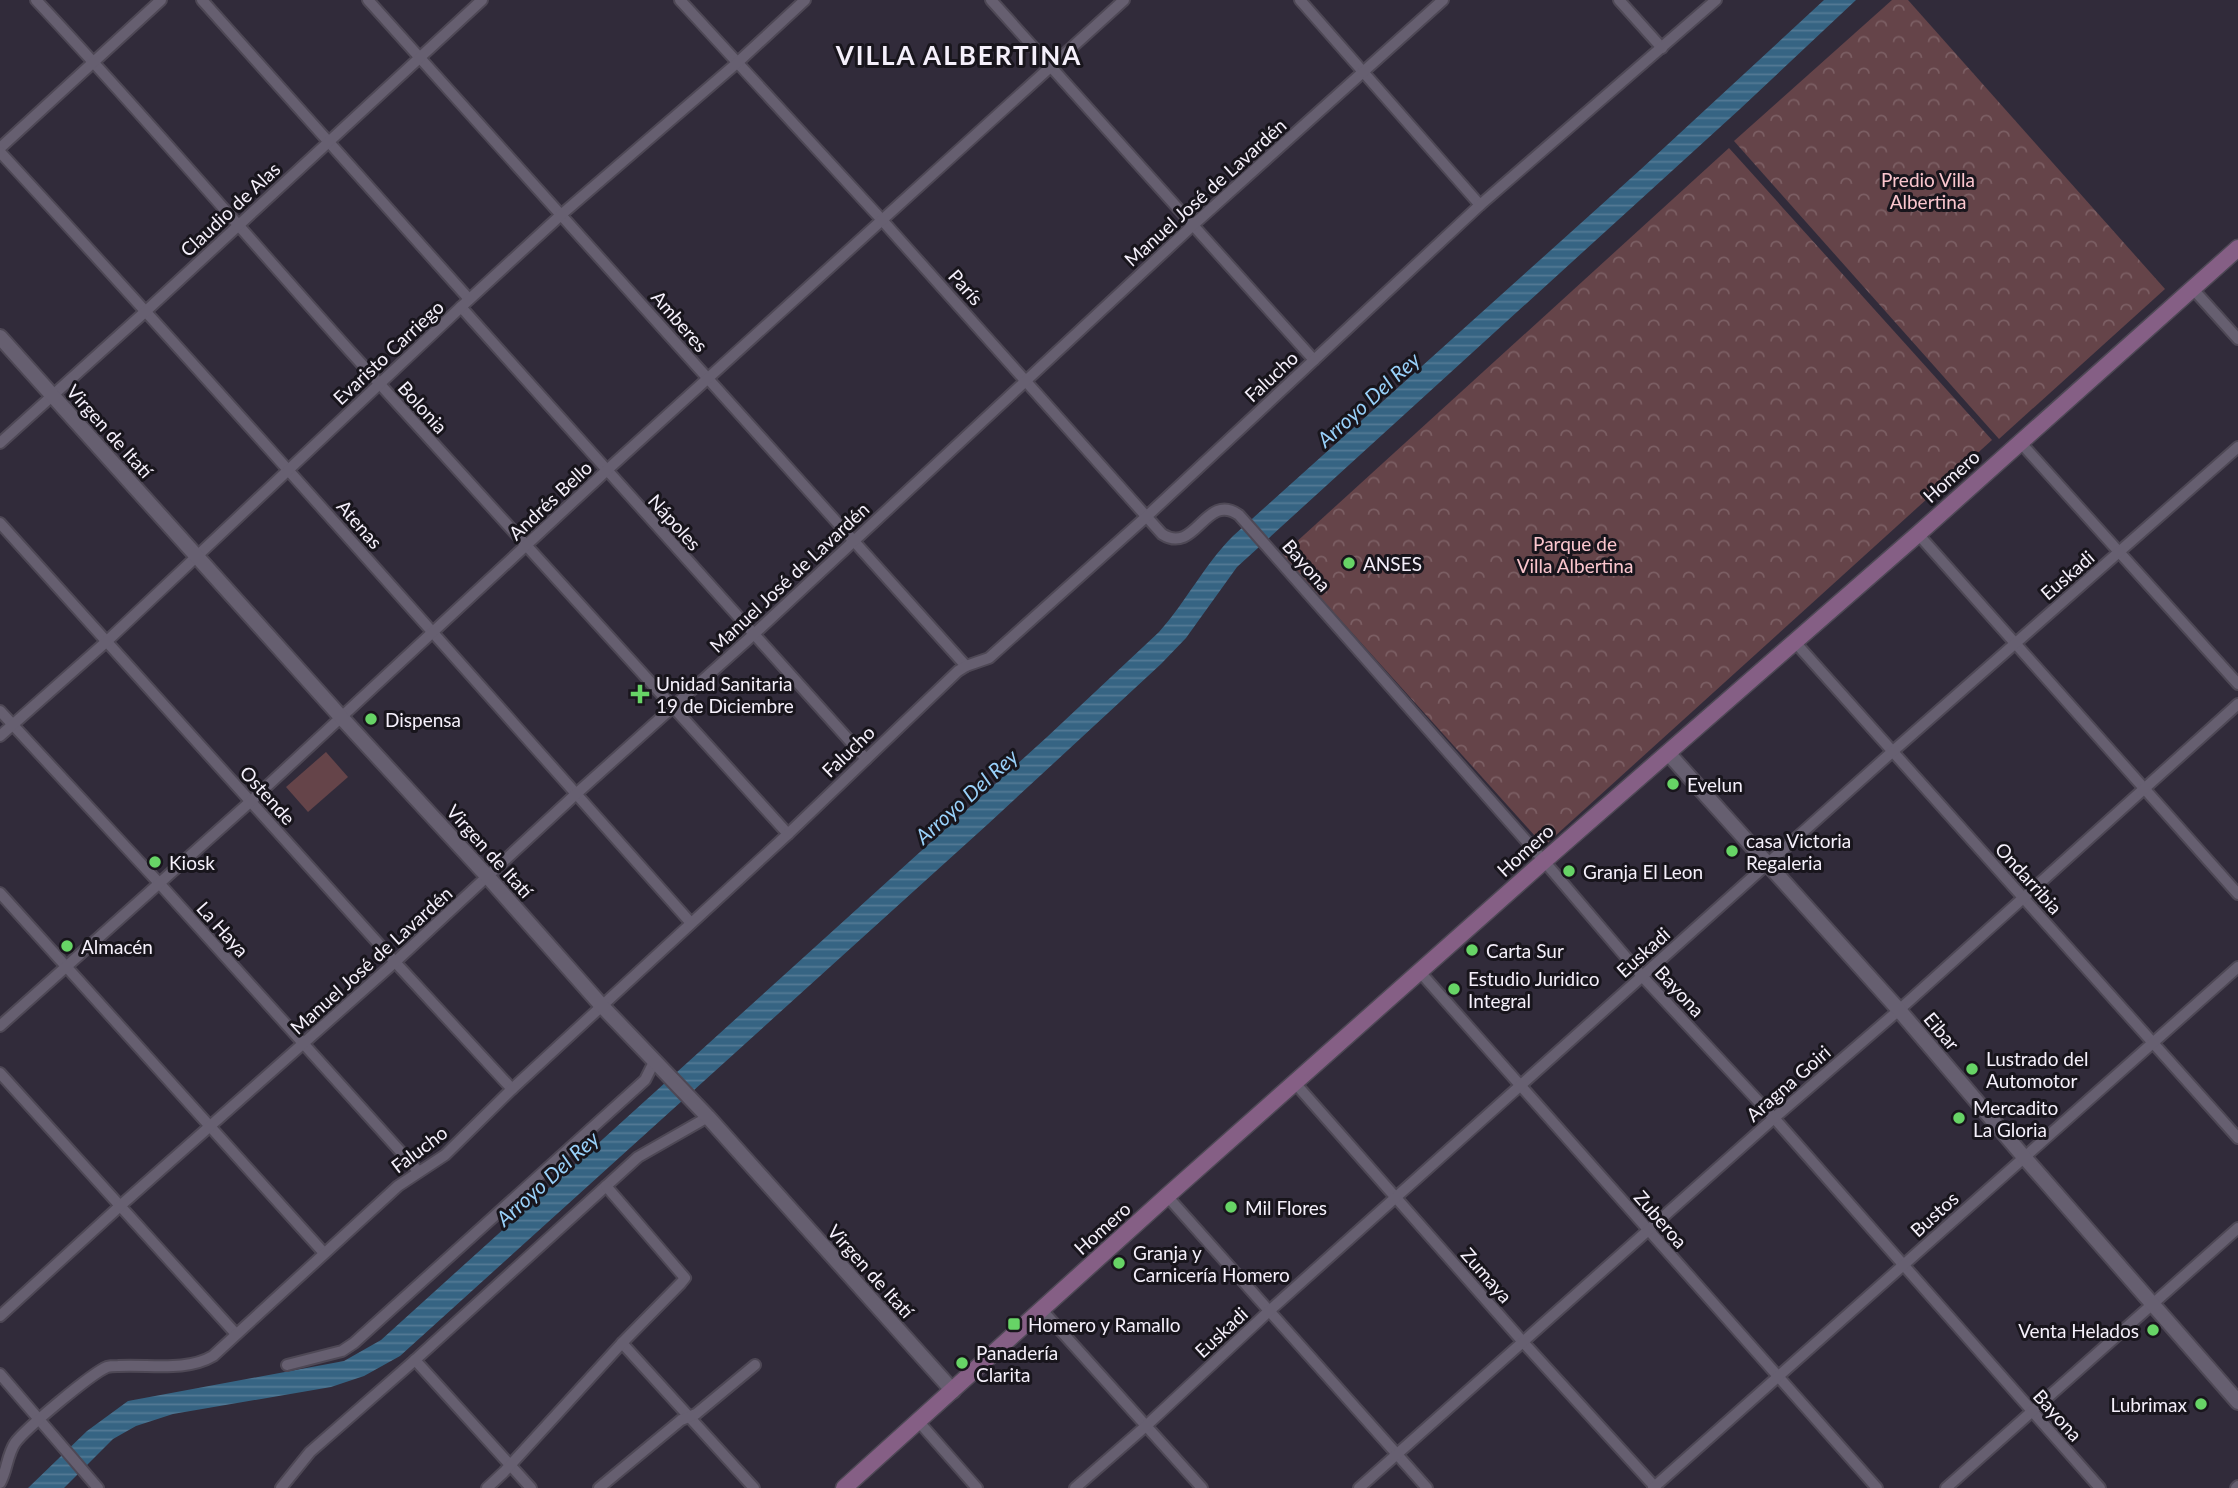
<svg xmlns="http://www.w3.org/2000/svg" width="2238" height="1488" font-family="Lato,sans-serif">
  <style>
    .park { fill: url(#park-crowns) }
    .pitch { fill: #654449 }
    .water { fill: url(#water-rules) }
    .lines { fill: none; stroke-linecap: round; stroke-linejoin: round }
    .minor-casing { stroke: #4e4855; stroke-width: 14 }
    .tertiary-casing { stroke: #4e4855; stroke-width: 18 }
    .secondary-casing { stroke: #4e4855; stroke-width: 19 }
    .minor { stroke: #665f70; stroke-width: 10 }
    .tertiary { stroke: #665f70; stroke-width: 14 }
    .secondary { stroke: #855f85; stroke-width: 16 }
    .poi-dot { fill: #67d466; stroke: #18151c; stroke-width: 2.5 }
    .labels { text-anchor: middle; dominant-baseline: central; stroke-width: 6; stroke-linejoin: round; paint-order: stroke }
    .park-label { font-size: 19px; fill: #fbc6ce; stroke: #18151c }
    .street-label { font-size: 19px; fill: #f5f0fb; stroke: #18151c }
    .poi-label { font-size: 19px; fill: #f5f0fb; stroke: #18151c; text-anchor: start }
    .water-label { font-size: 21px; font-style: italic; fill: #99d1fa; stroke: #18151c }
    .district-label { font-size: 26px; font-weight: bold; letter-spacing: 2px; fill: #f5f0fb; stroke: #18151c }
  </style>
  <defs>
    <pattern id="park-crowns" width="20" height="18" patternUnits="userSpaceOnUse" patternTransform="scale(1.75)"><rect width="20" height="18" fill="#654449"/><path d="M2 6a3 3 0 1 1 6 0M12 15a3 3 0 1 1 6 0" fill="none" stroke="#7c5f64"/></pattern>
    <pattern id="water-rules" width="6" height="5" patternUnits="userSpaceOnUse" patternTransform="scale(1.75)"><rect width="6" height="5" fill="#366483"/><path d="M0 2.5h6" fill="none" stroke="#547a95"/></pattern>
  </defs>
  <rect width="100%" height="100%" fill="#312b3a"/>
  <g class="park">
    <path d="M 1892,0 L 1908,0 L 2165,289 L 1999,439 L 1734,141 Z"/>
    <path d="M 1729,148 L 1992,440 L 1544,846 L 1282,555 Z"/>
  </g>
  <path class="pitch" d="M 326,752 L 348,777 L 308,812 L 286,787 Z"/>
  <path class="water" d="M 1824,0 L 1856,0 L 1740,109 L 1237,567 L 1186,638 L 1161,664 L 988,824 L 400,1356 L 364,1376 L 331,1387 L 173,1414 L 136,1426 L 113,1439 L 64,1488 L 28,1488 L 87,1431 L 128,1401 L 344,1361 L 381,1340 L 1047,737 L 1159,632 C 1186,602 1204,565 1233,536 L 1640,170 Z"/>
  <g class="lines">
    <g class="minor-casing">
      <g id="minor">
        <path d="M 36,0 C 143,114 244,233 348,349 C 494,512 642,672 788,834"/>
        <path d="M 202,0 L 469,299"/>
        <path d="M 368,0 L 966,666"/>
        <path d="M 680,0 L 882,220 L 1162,534 C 1196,556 1205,491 1239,515 L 1544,861 L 1642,976 L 1774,1118 L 2100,1488"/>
        <path d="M 991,0 L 1314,360"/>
        <path d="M 1300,0 L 1480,205"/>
        <path d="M 1619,0 L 1662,48"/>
        <path d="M 0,148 L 161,0"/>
        <path d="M 0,152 C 234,406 461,665 691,923"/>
        <path d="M 2192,288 L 2238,339"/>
        <path d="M 461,307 L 866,759"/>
        <path d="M 2020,442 L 2238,684"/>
        <path d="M 0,443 L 146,311 L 482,0"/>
        <path d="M 0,523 L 395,962 L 512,1089"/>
        <path d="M 1918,534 L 2238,894"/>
        <path d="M 1794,641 L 2238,1138"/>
        <path d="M 0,711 L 159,883 L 418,1171"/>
        <path d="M 0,736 L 106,642 L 461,307 L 562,214 L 737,63 L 805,0"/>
        <path d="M 0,893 L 324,1253"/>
        <path d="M 1420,972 L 1877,1488"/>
        <path d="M 0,1026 L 250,802 L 606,471 L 1124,0"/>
        <path d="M 0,1073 L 236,1334"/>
        <path d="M 1295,1083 L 1523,1342 L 1656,1488"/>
        <path d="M 1167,1196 L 1427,1488"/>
        <path d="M 1042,1310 L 1202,1488"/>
        <path d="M 0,1316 L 120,1206 L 395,962 L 576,794 L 753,635 L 1192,226 L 1443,0"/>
        <path d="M 622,1343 L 754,1488"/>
        <path d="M 415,1360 L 531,1488"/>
        <path d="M 287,1365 L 342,1351 L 354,1343 L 645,1080 L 654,1062"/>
        <path d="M 0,1374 L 98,1488"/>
        <path d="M 919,1422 L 977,1488"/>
        <path d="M 0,1483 C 7,1471 7,1455 15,1443 C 25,1429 92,1373 107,1367 C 110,1366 115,1366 118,1366 C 149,1364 186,1372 213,1356 L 398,1186 L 445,1155 L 512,1089 L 788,834 L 958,671 L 966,666 L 989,658 L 1146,517 L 1480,205 L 1716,0"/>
        <path d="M 281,1488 L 310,1452 L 415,1360 L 638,1157 L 708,1117"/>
        <path d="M 487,1488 L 504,1472 L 622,1343 L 681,1283 L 685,1278 L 606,1186"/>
        <path d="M 599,1488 L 681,1420 L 696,1414 L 755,1365"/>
        <path d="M 1075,1488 L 1147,1425 L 1268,1312 L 1892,752 L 2238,447"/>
        <path d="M 1359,1488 L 1774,1118 L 1899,1010 L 2238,704"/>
        <path d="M 1653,1488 L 2238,967"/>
        <path d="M 1946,1488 L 2238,1228"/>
        <path d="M 2236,1488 L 2238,1486"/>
      </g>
    </g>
    <g class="tertiary-casing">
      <g id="tertiary">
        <path d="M 0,337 L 341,717 L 488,877 L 602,1006 L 708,1117 L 953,1391"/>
        <path d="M 1668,753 L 1899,1010 L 2024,1157 L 2238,1402"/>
      </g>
    </g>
    <g class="secondary-casing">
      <path id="secondary" d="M 844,1488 L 1167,1196 L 1544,861 L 1918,534 L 2238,248"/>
    </g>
    <use href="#minor" class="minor"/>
    <use href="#tertiary" class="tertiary"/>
    <use href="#secondary" class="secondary"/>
  </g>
  <g class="poi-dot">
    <circle cx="1349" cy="563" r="7"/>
    <path d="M636.5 683.5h7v7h7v7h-7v7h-7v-7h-7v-7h7z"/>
    <circle cx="371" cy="719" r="7"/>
    <circle cx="1673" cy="784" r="7"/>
    <circle cx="1732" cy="851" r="7"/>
    <circle cx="155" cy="862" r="7"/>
    <circle cx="1569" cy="871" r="7"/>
    <circle cx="67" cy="946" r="7"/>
    <circle cx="1472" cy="950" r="7"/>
    <circle cx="1454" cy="989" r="7"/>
    <circle cx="1972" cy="1069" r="7"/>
    <circle cx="1959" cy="1118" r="7"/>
    <circle cx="1231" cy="1207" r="7"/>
    <circle cx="1119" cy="1263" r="7"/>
    <rect x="1007" y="1317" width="14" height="14" rx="3.5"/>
    <circle cx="2153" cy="1330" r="7"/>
    <circle cx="962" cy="1363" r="7"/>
    <circle cx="2201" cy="1404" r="7"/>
  </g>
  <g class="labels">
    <g class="park-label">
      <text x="1928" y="179">Predio Villa<tspan x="1928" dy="22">Albertina</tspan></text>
      <text x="1575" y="543">Parque de<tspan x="1575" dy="22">Villa Albertina</tspan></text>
    </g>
    <g class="street-label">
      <text transform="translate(1205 192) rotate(-42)">Manuel José de Lavardén</text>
      <text transform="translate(230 209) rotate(-43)">Claudio de Alas</text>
      <text transform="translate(966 287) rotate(48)">París</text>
      <text transform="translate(680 321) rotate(49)">Amberes</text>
      <text transform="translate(388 352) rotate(-43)">Evaristo Carriego</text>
      <text transform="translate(1271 376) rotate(-43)">Falucho</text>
      <text transform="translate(423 407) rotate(48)">Bolonia</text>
      <text transform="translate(110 431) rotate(48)">Virgen de Itatí</text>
      <text transform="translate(1951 476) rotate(-42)">Homero</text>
      <text transform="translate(550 500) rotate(-43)">Andrés Bello</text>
      <text transform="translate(675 522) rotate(48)">Nápoles</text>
      <text transform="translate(360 524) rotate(49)">Atenas</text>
      <text transform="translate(1307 565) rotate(49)">Bayona</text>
      <text transform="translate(2067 575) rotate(-41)">Euskadi</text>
      <text transform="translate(789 577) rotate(-43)">Manuel José de Lavardén</text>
      <text transform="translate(848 751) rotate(-44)">Falucho</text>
      <text transform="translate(268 795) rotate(48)">Ostende</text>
      <text transform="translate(1525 850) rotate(-42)">Homero</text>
      <text transform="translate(490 851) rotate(48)">Virgen de Itatí</text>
      <text transform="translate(2029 878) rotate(48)">Ondarribia</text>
      <text transform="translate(223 929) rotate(48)">La Haya</text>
      <text transform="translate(1643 952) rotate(-42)">Euskadi</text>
      <text transform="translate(371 960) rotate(-42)">Manuel José de Lavardén</text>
      <text transform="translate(1680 991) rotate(47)">Bayona</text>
      <text transform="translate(1942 1031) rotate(50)">Eibar</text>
      <text transform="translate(1788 1083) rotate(-41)">Aragna Goiri</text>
      <text transform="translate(419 1149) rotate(-37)">Falucho</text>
      <text transform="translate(1934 1214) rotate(-42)">Bustos</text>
      <text transform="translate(1661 1219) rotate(49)">Zuberoa</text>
      <text transform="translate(1102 1228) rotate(-42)">Homero</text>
      <text transform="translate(871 1271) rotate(48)">Virgen de Itatí</text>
      <text transform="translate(1487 1275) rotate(49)">Zumaya</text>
      <text transform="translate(1221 1332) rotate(-43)">Euskadi</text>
      <text transform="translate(2058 1415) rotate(48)">Bayona</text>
    </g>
    <g class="poi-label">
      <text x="1363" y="563">ANSES</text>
      <text x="656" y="683">Unidad Sanitaria<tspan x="656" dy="22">19 de Diciembre</tspan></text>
      <text x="385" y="719">Dispensa</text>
      <text x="1687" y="784">Evelun</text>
      <text x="1746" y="840">casa Victoria<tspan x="1746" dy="22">Regaleria</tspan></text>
      <text x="169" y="862">Kiosk</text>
      <text x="1583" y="871">Granja El Leon</text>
      <text x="81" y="946">Almacén</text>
      <text x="1486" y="950">Carta Sur</text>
      <text x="1468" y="978">Estudio Juridico<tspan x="1468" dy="22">Integral</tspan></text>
      <text x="1986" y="1058">Lustrado del<tspan x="1986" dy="22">Automotor</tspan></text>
      <text x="1973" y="1107">Mercadito<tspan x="1973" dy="22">La Gloria</tspan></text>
      <text x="1245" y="1207">Mil Flores</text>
      <text x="1133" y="1252">Granja y<tspan x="1133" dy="22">Carnicería Homero</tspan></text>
      <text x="1028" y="1324">Homero y Ramallo</text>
      <text x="2139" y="1330" text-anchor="end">Venta Helados</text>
      <text x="976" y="1352">Panadería<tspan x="976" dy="22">Clarita</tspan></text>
      <text x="2187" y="1404" text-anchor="end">Lubrimax</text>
    </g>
    <g class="water-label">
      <text transform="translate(1368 399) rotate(-42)">Arroyo Del Rey</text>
      <text transform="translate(966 796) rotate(-42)">Arroyo Del Rey</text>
      <text transform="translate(547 1178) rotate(-42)">Arroyo Del Rey</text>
    </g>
    <g class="district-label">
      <text x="959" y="55">VILLA ALBERTINA</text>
    </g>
  </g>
</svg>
